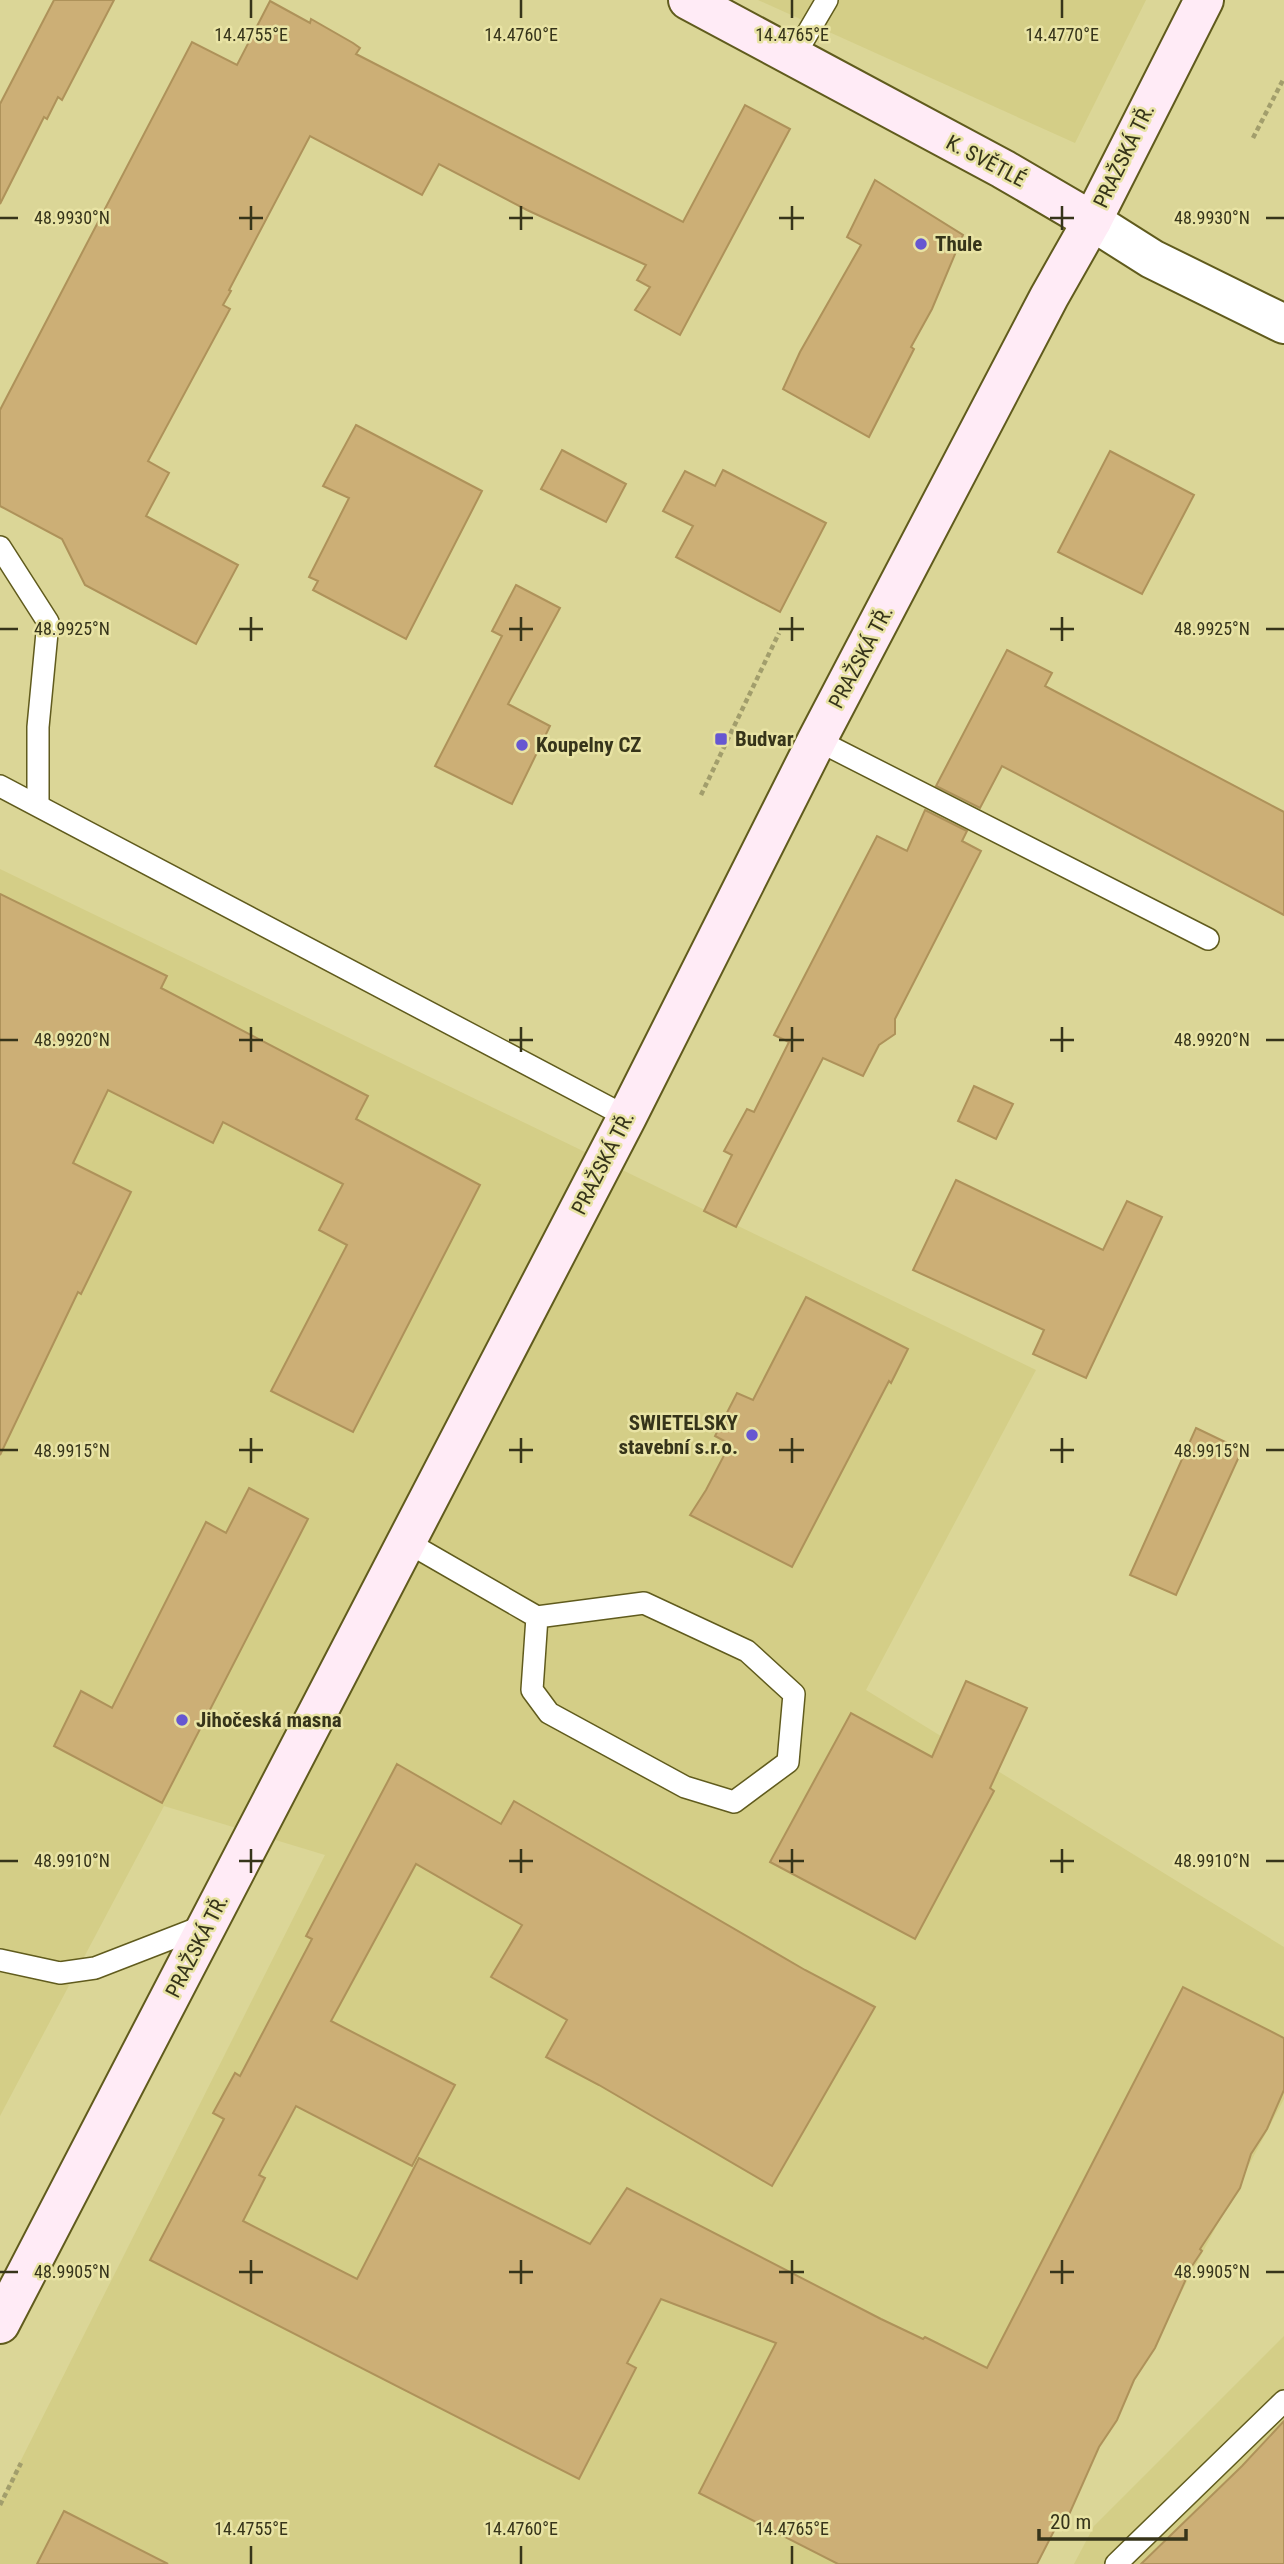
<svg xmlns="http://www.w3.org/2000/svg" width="1284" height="2564" font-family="'Roboto Condensed',sans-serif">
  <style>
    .built { fill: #d4ce87 }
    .building { fill: #ccaf76; stroke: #ae925a; stroke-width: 2 }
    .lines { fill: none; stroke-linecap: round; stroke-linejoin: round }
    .lane-casing { stroke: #605b1d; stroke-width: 24 }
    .street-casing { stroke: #605b1d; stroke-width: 42 }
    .secondary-casing { stroke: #605b1d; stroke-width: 42 }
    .path { stroke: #a29e6c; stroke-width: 4.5; stroke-dasharray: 5 3.5; stroke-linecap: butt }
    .lane { stroke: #fff; stroke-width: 21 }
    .street { stroke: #fff; stroke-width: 38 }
    .secondary { stroke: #ffebf6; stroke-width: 38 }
    .ticks { fill: none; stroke: #36341a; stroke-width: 2.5 }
    .poi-dot { fill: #6657d1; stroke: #e8e3a4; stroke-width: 2.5 }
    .labels { text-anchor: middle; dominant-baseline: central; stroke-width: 5; stroke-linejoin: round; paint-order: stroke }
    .street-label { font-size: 21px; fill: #36341a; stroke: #e8e3a4 }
    .poi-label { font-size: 21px; font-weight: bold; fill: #36341a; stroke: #e8e3a4; text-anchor: start }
    .ticks-label { font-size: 18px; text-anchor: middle; fill: #36341a; stroke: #e8e3a4; stroke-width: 5; stroke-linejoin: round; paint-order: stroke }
  </style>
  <rect width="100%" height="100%" fill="#dbd697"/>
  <g class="built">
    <path d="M 758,0 L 1146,0 L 1075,143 Z"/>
    <path d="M 0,869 L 1036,1370 L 866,1690 L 1284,1947 L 1284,2099 L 1037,2564 L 0,2564 L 0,2502 L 325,1855 L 164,1806 L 0,2116 Z"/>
    <path d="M 1284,2336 L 1284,2564 L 1074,2564 L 1094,2526 Z"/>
  </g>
  <g class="building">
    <path d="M 54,0 L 114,0 L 62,100 L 58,97 L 47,119 L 44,117 L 0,204 L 0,104 Z"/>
    <path d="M 270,1 L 310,23 L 311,19 L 353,43 L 360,48 L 356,54 L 683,222 L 745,105 L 790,129 L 680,335 L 635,310 L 650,287 L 637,280 L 646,265 L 527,210 L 439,164 L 422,195 L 310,136 L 229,290 L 231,291 L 223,305 L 230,309 L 148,461 L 169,473 L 146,516 L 238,565 L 196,644 L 85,585 L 62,539 L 0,506 L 0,410 L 192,42 L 237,65 Z"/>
    <path d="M 875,180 L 963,235 L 932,309 L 911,347 L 914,349 L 869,437 L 783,389 L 800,352 L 861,245 L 847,237 Z"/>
    <path d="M 356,425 L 482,491 L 406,639 L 313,590 L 318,581 L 309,577 L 349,498 L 323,486 Z"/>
    <path d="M 562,450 L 626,484 L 606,522 L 541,489 Z"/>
    <path d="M 1110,451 L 1194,495 L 1142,594 L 1058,552 Z"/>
    <path d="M 723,470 L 826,523 L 780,612 L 676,557 L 693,526 L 663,511 L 685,471 L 715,486 Z"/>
    <path d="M 516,585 L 560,608 L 508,704 L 550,726 L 512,804 L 435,766 L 502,636 L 492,631 Z"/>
    <path d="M 1007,650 L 1052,673 L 1045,686 L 1284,812 L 1284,915 L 1002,766 L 980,808 L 936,786 Z"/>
    <path d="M 925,810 L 967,831 L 962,841 L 981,851 L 895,1019 L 895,1034 L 879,1045 L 863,1076 L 823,1058 L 736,1227 L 704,1211 L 732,1155 L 724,1151 L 747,1109 L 754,1112 L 789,1042 L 774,1035 L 877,836 L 907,851 Z"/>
    <path d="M 0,894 L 167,976 L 161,988 L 368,1096 L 356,1119 L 480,1185 L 353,1432 L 271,1391 L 347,1245 L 319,1230 L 343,1184 L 223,1122 L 213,1143 L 108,1090 L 73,1163 L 131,1192 L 81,1294 L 78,1292 L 0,1455 Z"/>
    <path d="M 974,1086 L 1013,1104 L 996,1139 L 958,1121 Z"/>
    <path d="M 956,1180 L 1103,1250 L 1127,1201 L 1162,1217 L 1086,1378 L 1033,1354 L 1044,1330 L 913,1270 Z"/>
    <path d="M 806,1297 L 908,1349 L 891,1383 L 889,1381 L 792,1567 L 690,1515 L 706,1490 L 730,1444 L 715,1436 L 737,1393 L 753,1400 Z"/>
    <path d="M 1196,1428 L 1242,1450 L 1176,1595 L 1130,1575 Z"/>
    <path d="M 249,1488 L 308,1519 L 162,1803 L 54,1746 L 81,1691 L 112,1708 L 206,1522 L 226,1533 Z"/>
    <path d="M 966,1681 L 1027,1708 L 990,1788 L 994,1791 L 915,1939 L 770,1862 L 851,1713 L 932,1757 Z"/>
    <path d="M 397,1764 L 501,1824 L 514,1801 L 805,1970 L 875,2007 L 772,2186 L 599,2085 L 546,2057 L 567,2020 L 491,1977 L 522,1925 L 416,1864 L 331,2021 L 455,2085 L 412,2166 L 296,2106 L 259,2175 L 265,2178 L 243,2221 L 357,2279 L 419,2158 L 590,2244 L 627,2188 L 881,2319 L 923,2339 L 925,2337 L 987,2368 L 1183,1987 L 1284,2038 L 1284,2090 L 1267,2129 L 1251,2154 L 1240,2188 L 1200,2249 L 1202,2251 L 1184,2278 L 1186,2279 L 1155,2348 L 1134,2380 L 1117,2420 L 1099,2447 L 1064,2526 L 1058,2523 L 1037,2564 L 838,2564 L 699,2493 L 776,2343 L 661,2299 L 627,2363 L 636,2368 L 579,2479 L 150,2260 L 224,2119 L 213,2113 L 235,2073 L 240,2076 L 312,1939 L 306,1936 Z"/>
    <path d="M 1284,2421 L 1284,2564 L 1141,2564 L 1242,2466 Z"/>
    <path d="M 64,2511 L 168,2564 L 37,2564 Z"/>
  </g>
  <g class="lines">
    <g class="lane-casing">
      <g id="lane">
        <path d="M 793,58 L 827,0"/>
        <path d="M 0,547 L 48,622 L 38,727 L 38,805"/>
        <path d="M 817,740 L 1208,939"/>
        <path d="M 0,786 L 627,1117"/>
        <path d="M 407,1542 L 537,1617 L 532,1690 L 549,1713 L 685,1787 L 734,1802 L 788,1762 L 794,1694 L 747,1651 L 644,1603 L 537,1617"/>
        <path d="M 0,1960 L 60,1973 L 95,1968 L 206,1925"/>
        <path d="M 1116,2564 L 1284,2401"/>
      </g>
    </g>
    <g class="street-casing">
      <path id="street" d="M 1092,221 L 1152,259 L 1284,324"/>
    </g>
    <g class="secondary-casing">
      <g id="secondary">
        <path d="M 688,0 L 1003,169 L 1092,221"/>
        <path d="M 0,2324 L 627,1117 L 817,740 L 1049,297 L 1092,221 L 1204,0"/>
      </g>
    </g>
    <g class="path">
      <path d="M 1253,138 L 1284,78"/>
      <path d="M 701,795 L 779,633"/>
      <path d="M 0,2505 L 21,2463"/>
    </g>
    <use href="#lane" class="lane"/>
    <use href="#street" class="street"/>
    <use href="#secondary" class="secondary"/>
  </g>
  <path class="ticks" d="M 251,0 L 251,18M 521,0 L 521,18M 792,0 L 792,18M 1062,0 L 1062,18M 251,206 L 251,230M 521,206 L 521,230M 792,206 L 792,230M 1062,206 L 1062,230M 0,218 L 18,218M 239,218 L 263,218M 509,218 L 533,218M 779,218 L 804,218M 1050,218 L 1074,218M 1266,218 L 1284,218M 251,617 L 251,641M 521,617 L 521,641M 792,617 L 792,641M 1062,617 L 1062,641M 0,629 L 18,629M 239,629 L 263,629M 509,629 L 533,629M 779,629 L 804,629M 1050,629 L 1074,629M 1266,629 L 1284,629M 251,1027 L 251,1052M 521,1027 L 521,1052M 792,1027 L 792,1052M 1062,1027 L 1062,1052M 0,1040 L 18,1040M 239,1040 L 263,1040M 509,1040 L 533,1040M 779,1040 L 804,1040M 1050,1040 L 1074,1040M 1266,1040 L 1284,1040M 251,1438 L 251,1463M 521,1438 L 521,1463M 792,1438 L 792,1463M 1062,1438 L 1062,1463M 0,1450 L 18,1450M 239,1450 L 263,1450M 509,1450 L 533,1450M 779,1450 L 804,1450M 1050,1450 L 1074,1450M 1266,1450 L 1284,1450M 251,1849 L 251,1873M 521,1849 L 521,1873M 792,1849 L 792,1873M 1062,1849 L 1062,1873M 0,1861 L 18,1861M 239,1861 L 263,1861M 509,1861 L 533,1861M 779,1861 L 804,1861M 1050,1861 L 1074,1861M 1266,1861 L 1284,1861M 251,2260 L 251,2284M 521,2260 L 521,2284M 792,2260 L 792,2284M 1062,2260 L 1062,2284M 0,2272 L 18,2272M 239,2272 L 263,2272M 509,2272 L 533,2272M 779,2272 L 804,2272M 1050,2272 L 1074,2272M 1266,2272 L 1284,2272M 251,2546 L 251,2564M 521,2546 L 521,2564M 792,2546 L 792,2564"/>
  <g class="poi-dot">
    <circle cx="921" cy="244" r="7"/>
    <rect x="714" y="732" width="14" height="14" rx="3.5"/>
    <circle cx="522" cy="745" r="7"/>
    <circle cx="752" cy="1435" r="7"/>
    <circle cx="182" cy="1720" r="7"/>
  </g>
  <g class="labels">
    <g class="street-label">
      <text transform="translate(1124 156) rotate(-64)">PRAŽSKÁ TŘ.</text>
      <text transform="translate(986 161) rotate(28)">K. SVĚTLÉ</text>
      <text transform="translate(861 657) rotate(-62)">PRAŽSKÁ TŘ.</text>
      <text transform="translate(603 1163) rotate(-63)">PRAŽSKÁ TŘ.</text>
      <text transform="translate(197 1946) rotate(-63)">PRAŽSKÁ TŘ.</text>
    </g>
    <g class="poi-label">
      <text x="935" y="244">Thule</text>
      <text x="735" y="739">Budvar</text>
      <text x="536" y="745">Koupelny CZ</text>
      <text x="738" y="1423" text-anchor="end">SWIETELSKY<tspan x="738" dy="24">stavební s.r.o.</tspan></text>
      <text x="196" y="1720">Jihočeská masna</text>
    </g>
  </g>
  <g class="ticks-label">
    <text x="251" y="41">14.4755°E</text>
    <text x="521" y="41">14.4760°E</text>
    <text x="792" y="41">14.4765°E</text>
    <text x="1062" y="41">14.4770°E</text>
    <text x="72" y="224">48.9930°N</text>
    <text x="1212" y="224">48.9930°N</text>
    <text x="72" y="635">48.9925°N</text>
    <text x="1212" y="635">48.9925°N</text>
    <text x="72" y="1046">48.9920°N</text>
    <text x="1212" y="1046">48.9920°N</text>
    <text x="72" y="1457">48.9915°N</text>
    <text x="1212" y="1457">48.9915°N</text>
    <text x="72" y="1867">48.9910°N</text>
    <text x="1212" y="1867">48.9910°N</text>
    <text x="72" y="2278">48.9905°N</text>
    <text x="1212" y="2278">48.9905°N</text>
    <text x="251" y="2535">14.4755°E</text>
    <text x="521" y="2535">14.4760°E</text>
    <text x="792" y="2535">14.4765°E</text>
  </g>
  <path d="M1039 2529v10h147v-10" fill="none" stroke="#36341a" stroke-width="3.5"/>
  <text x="1050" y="2529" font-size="21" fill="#36341a" stroke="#e8e3a4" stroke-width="5" paint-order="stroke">20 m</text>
</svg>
